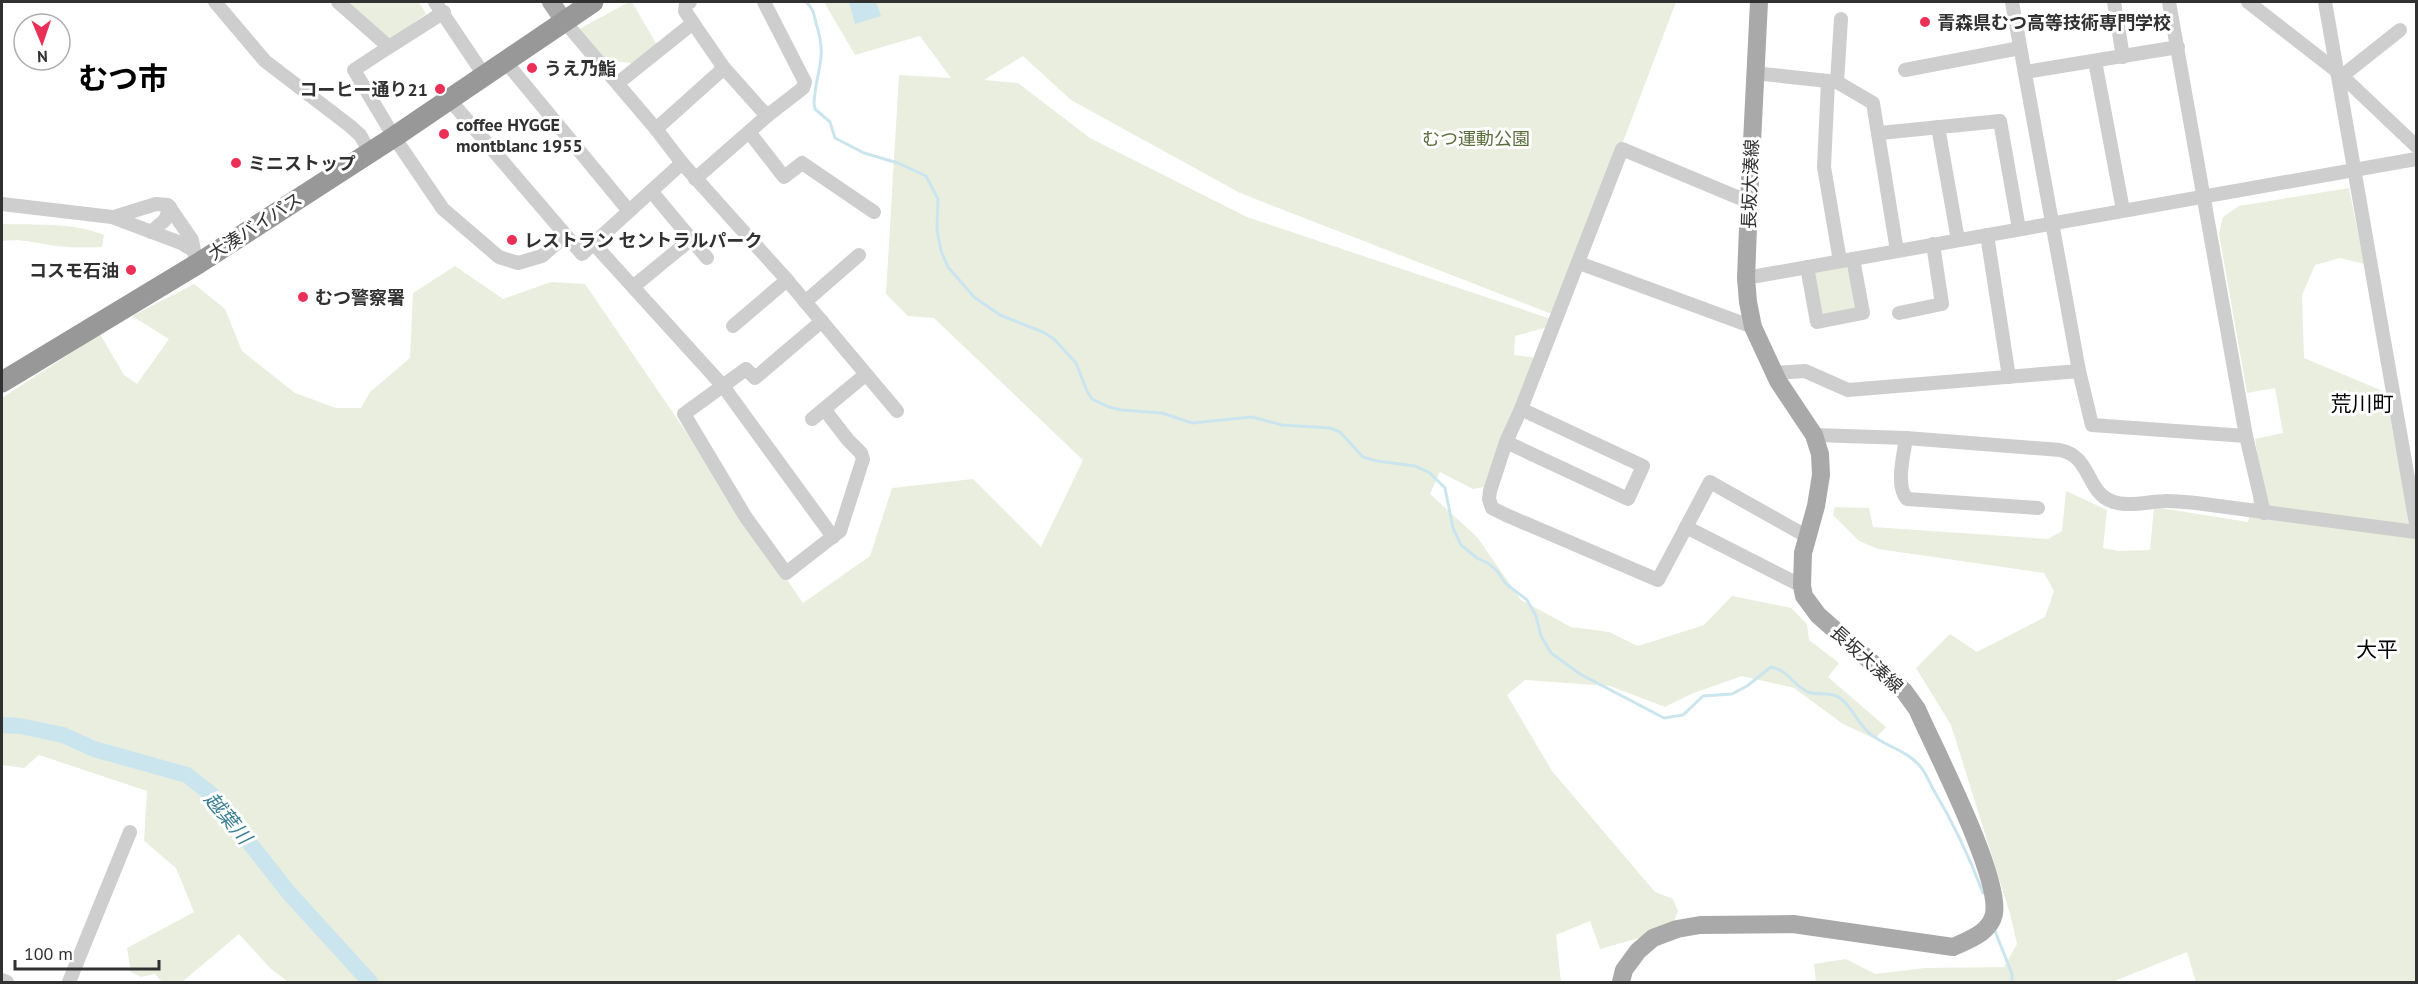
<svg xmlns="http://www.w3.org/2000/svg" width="2418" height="984" font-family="'PT Sans','Noto Sans JP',sans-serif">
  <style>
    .green { fill: #e9eedf }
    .water { fill: #cbe5ee }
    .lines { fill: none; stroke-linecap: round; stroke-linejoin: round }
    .stream { stroke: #cbe5ee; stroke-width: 3 }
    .river { stroke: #cbe5ee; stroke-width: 16 }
    .minor { stroke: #cecece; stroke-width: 14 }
    .major { stroke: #a9a9a9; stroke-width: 18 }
    .highway { stroke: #989898; stroke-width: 21 }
    .poi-dot { fill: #ea3056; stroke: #fff; stroke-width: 2 }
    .labels { text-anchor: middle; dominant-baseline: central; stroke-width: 6; stroke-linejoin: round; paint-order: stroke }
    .poi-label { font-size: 18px; font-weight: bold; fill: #313131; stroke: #fff; text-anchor: start }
    .park-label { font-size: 18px; fill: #5a6e3c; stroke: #fff }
    .street-label { font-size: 18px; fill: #313131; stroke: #fff }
    .water-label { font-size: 20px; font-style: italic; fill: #3b7f96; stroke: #fff }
    .quarter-label { font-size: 21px; fill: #000; stroke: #fff }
    .town-label { font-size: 30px; font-weight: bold; fill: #000; stroke: #fff }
  </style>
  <rect width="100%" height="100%" fill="#fff"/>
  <g class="green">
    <path d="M 351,2 L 419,2 L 426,14 L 392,38 L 386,38 L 351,7 Z"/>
    <path d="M 629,2 L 632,2 L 657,45 L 632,63 L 603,60 L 579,29 Z"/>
    <path d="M 824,2 L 1676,2 L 1557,316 L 1240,193 L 1071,100 L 1023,56 L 984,80 L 1018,83 L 1090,138 L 1247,217 L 1551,319 L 1548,327 L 1515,336 L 1514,355 L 1537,358 L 1484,487 L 1473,489 L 1440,472 L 1430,494 L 1477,537 L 1521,600 L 1571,627 L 1609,632 L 1638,646 L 1704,625 L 1732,596 L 1791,608 L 1807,624 L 1809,640 L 1839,663 L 1828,677 L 1886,727 L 1875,739 L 1843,724 L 1794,688 L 1742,676 L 1691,694 L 1665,707 L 1610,686 L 1525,680 L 1507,695 L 1552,771 L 1655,892 L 1673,899 L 1678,911 L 1674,921 L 1639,938 L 1600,949 L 1590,921 L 1556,935 L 1561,982 L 288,982 L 270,968 L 239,934 L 182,982 L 162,982 L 155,974 L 141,977 L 131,972 L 127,948 L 194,912 L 176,868 L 144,841 L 147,791 L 39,755 L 24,768 L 2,765 L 2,398 L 100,334 L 124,375 L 137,384 L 169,339 L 132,316 L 194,284 L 225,309 L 242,351 L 295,393 L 336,408 L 361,408 L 370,392 L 410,358 L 413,293 L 455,266 L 503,299 L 551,282 L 585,284 L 803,603 L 870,556 L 892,488 L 973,479 L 1041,547 L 1083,460 L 934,318 L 908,316 L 886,294 L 899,75 L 951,78 L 920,36 L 855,55 Z"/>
    <path d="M 2349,188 L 2364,264 L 2340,258 L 2315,265 L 2302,295 L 2304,358 L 2385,392 L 2410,523 L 2416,523 L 2416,982 L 2196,982 L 2187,952 L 2112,982 L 1816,982 L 1814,964 L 1846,959 L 1875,974 L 1925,968 L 2004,967 L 2017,944 L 2011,917 L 1951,725 L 1916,668 L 1950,634 L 1977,652 L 2045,617 L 2054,591 L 2044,573 L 1878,549 L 1859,541 L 1833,515 L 1835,507 L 1869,508 L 1873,527 L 2048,539 L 2062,531 L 2066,491 L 2107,510 L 2103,548 L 2118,551 L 2150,550 L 2154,507 L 2248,522 L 2260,470 L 2255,439 L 2283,433 L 2275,388 L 2247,393 L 2219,234 L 2223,217 L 2239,206 Z"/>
    <path d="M 2,224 C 35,225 73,222 104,235 L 102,247 C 85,248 67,248 49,245 C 32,242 19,239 2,241 Z"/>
    <path d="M 1847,266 L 1856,306 L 1854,310 L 1826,315 L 1820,313 L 1814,271 Z"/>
  </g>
  <path class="water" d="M 849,2 L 876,2 L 881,16 L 855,24 Z"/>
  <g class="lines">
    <g class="stream">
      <path d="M 806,2 C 813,8 814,14 816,23 C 828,60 816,68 814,103 L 815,109 L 830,122 L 835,138 L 864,153 L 898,163 L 926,176 L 938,199 L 937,230 L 941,251 L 948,267 L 974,297 L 1000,315 L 1043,332 L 1054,339 L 1076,363 L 1087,391 L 1092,399 L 1109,407 L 1121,410 L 1162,413 L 1192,423 L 1252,417 L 1282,425 L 1330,428 L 1340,432 L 1363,457 L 1377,461 L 1415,466 L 1430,473 L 1445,488 L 1453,528 L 1461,545 L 1477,558 L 1488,563 L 1497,571 L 1506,584 L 1527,600 L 1536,616 L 1541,636 L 1551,653 L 1580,674 L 1664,718 L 1683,715 L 1703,696 L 1732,694 L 1747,686 L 1771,667 C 1790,671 1792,685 1808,692 C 1818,696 1830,691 1840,698 C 1851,706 1856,720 1866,730 C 1881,746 1904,748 1919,765 C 1925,771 1929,781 1933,789 C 1953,822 1969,856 1983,893"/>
      <path d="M 1995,931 L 2012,974 L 2012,982"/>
    </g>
    <path class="river" d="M 2,725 L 20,726 L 63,735 L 94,749 L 187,775 L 211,794 L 289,893 L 370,982"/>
    <g class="minor">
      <path d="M 215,2 L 265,61 L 350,126 L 360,135 L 370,152"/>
      <path d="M 338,2 L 389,47 L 354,70 L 394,137 L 443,209 L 499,257 L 518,263 L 542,256 L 565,236"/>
      <path d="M 435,2 L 484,75"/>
      <path d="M 2012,2 L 2079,371 L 2092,425 L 2246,436"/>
      <path d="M 2114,2 L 2123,57"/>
      <path d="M 2169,2 L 2246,436 L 2264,513"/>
      <path d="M 2248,2 L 2338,72 L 2416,146"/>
      <path d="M 2325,2 L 2416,524"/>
      <path d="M 564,21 L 656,129 L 682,163 L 787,280 L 897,411"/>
      <path d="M 693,23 L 724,68 L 767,116"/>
      <path d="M 389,47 L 444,12"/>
      <path d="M 505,61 L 629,211"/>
      <path d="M 2095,61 L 2123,210"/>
      <path d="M 1905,70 L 2020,48"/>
      <path d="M 2025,72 L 2178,47"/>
      <path d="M 1754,73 L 1837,82 L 1873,103 L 1897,251"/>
      <path d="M 2342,76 L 2400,30"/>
      <path d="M 1828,81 L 1824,167 L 1840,261"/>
      <path d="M 1837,82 L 1841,19"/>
      <path d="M 618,83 L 693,23 L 685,11 L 686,4 L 690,2"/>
      <path d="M 449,99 L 582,254 L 682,163"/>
      <path d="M 1938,127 L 1958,240"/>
      <path d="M 656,129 L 724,68"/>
      <path d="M 749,132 L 784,177 L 802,163 L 874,212"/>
      <path d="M 1880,133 L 2000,121 L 2019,229"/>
      <path d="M 695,179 L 767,116 L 803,88 L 805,82 L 764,2"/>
      <path d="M 651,191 L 707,258"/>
      <path d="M 1749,202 L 1622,149 L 1521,409 L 1506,442 L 1490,491 L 1489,499 L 1492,508 L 1506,515 L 1658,580 L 1710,482 L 1808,537"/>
      <path d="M 2,204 L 112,217 L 181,243 L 193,250"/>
      <path d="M 114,217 L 156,204 L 168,205 L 192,240 L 195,256"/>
      <path d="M 151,232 L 165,220 L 170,207"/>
      <path d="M 1987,235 L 2009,377"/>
      <path d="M 594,244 L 723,386 L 833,537"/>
      <path d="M 1579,263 L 1753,327"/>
      <path d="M 1807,267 L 1817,322 L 1863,313 L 1853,259"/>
      <path d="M 1746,278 L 2416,159"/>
      <path d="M 634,286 L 690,240"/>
      <path d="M 805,302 L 859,255"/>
      <path d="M 1899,313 L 1942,304 L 1933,244"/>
      <path d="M 822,321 L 755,378 L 746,369 L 684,414 L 745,516 L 786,573 L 840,531 L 863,459 L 861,453 L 848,440 L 824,409"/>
      <path d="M 733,326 L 787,280"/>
      <path d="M 1774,373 L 1805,371 L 1848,390 L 2079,371"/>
      <path d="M 812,419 L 865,375"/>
      <path d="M 1814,435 L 1906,438 L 2060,450 C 2091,456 2086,491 2111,501 C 2127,508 2150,501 2167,501 C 2177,501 2186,502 2196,503 L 2416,532"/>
      <path d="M 1906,438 C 1904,454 1895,486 1907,499 L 2038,508"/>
      <path d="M 1506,442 L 1628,499 L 1643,466 L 1521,409"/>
      <path d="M 1686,527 L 1802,586"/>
      <path d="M 2,980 L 7,982"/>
      <path d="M 69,982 L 130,832"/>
    </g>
    <g class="major">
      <path d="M 551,2 L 564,21"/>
      <path d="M 1621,982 L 1624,970 L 1638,951 L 1653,938 L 1677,929 L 1700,925 L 1793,924 L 1953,947 C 1968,940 1990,933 1994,914 C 2001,877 1934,748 1917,709 L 1904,691 L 1818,615 L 1804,596 L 1802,586 L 1803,553 L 1816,506 L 1821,475 L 1820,454 L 1814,435 L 1778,381 L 1753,327 L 1748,302 L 1746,278 L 1749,202 L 1759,2"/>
    </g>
    <path class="highway" d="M 2,382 L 199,263 L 394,137 L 593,2"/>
  </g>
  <g class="poi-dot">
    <circle cx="1925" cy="22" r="6"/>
    <circle cx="532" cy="68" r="6"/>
    <circle cx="440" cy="89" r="6"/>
    <circle cx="444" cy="134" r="6"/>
    <circle cx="236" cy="163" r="6"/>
    <circle cx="512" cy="240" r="6"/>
    <circle cx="131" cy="270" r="6"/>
    <circle cx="303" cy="297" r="6"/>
  </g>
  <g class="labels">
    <g class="poi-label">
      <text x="1937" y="22">青森県むつ高等技術専門学校</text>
      <text x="544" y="68">うえ乃鮨</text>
      <text x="428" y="89" text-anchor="end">コーヒー通り21</text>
      <text x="456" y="124">coffee HYGGE<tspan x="456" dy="21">montblanc 1955</tspan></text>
      <text x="248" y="163">ミニストップ</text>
      <text x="524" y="240">レストラン セントラルパーク</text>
      <text x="119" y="270" text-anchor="end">コスモ石油</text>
      <text x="315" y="297">むつ警察署</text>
    </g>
    <g class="park-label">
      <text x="1476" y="138">むつ運動公園</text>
    </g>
    <g class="street-label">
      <text transform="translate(1750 184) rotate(-88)">長坂大湊線</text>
      <text transform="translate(255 226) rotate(-33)">大湊バイパス</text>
      <text transform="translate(1867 659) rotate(42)">長坂大湊線</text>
    </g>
    <g class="water-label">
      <text transform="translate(228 818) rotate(50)">越葉川</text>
    </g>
    <g class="quarter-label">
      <text x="2362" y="403">荒川町</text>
      <text x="2377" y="649">大平</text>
    </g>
    <g class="town-label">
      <text x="123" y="77">むつ市</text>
    </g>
  </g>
  <rect width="2418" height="984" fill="none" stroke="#313131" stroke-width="6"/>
  <g transform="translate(42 42) rotate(178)"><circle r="28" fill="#ffffff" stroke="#adadad" stroke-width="1.5"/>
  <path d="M0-4.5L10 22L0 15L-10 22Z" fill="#ea3056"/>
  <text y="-9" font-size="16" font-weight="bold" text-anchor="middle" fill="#313131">N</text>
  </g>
  <path d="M15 960v9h144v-9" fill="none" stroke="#313131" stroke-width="3"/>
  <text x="24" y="960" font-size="18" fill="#313131" stroke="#ffffff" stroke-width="4.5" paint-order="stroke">100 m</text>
</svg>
